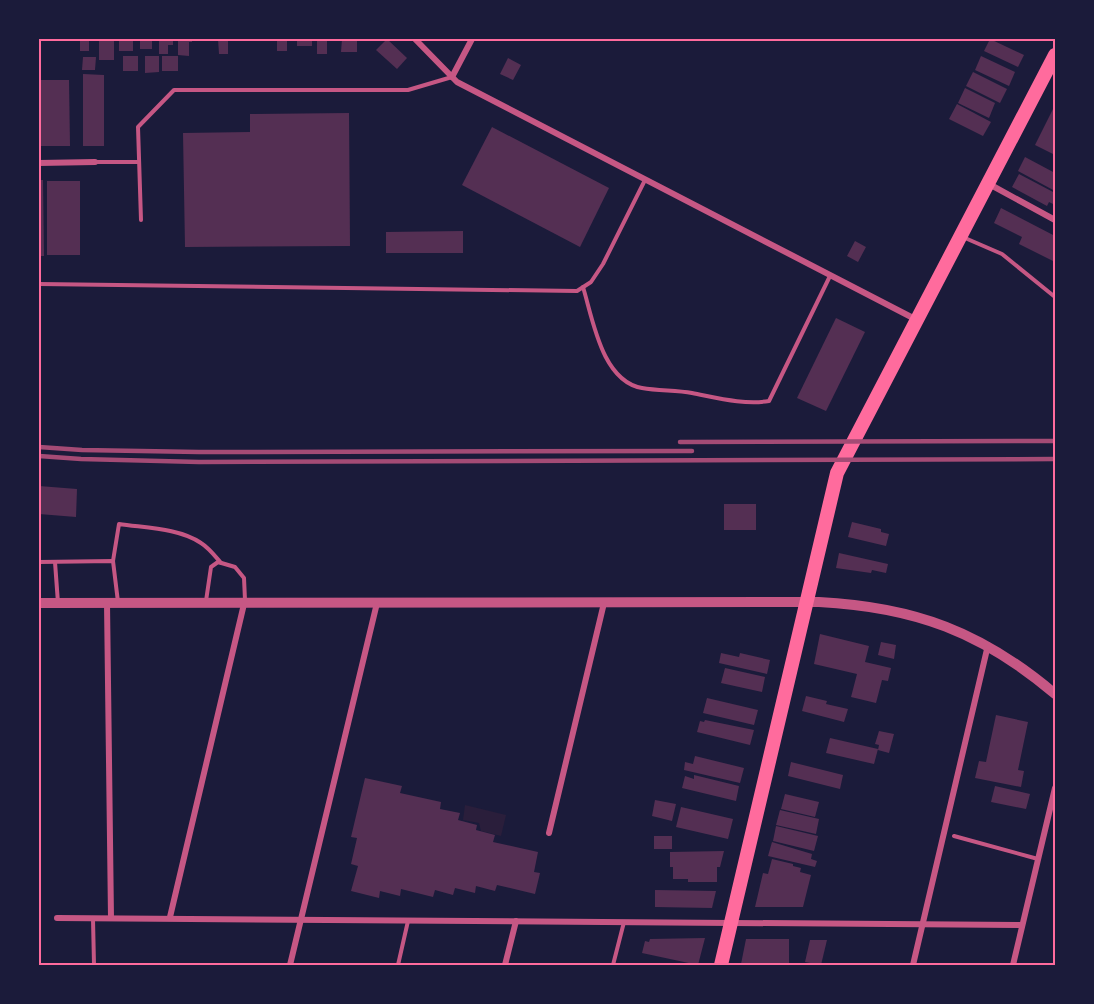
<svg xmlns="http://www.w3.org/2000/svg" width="1094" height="1004" font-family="'Times New Roman',serif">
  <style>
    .green { fill: #2a1e3b }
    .building { fill: #542f53 }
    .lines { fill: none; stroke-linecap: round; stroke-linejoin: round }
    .service { stroke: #c65784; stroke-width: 4 }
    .minor { stroke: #c65784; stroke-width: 6 }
    .tertiary { stroke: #c65784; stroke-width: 10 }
    .primary { stroke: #ff6b9d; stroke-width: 14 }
    .rail { stroke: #a44b75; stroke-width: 4.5 }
    .neatline { fill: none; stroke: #ff6b9d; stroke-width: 2 }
  </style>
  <rect width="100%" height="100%" fill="#1b1b3a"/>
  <path class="green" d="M 465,805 L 506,815 L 501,836 L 481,831 L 479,823 L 463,820 Z"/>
  <g class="building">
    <rect x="80" y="39" width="9" height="12"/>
    <rect x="99" y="39" width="15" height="21"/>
    <rect x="119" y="39" width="14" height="12"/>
    <rect x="140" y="39" width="12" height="10"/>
    <path d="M 159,39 L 173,39 L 173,45 L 168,45 L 168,54 L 159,54 Z"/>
    <path d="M 178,39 L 192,39 L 192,42 L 189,42 L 189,56 L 178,55 Z"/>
    <path d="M 218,39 L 228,39 L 228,54 L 219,54 Z"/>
    <rect x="277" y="39" width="10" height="12"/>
    <rect x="297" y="39" width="15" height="7"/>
    <rect x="317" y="39" width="10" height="15"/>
    <path d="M 342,39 L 357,39 L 357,52 L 341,52 Z"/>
    <path d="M 387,39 L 407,58 L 397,69 L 376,50 Z"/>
    <path d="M 990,39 L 1024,55 L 1018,67 L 984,51 Z"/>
    <rect x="123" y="56" width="15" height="15"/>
    <path d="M 145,56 L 159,56 L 159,72 L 145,73 Z"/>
    <rect x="162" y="56" width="16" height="15"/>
    <path d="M 981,56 L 1015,72 L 1009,86 L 975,70 Z"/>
    <path d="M 83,57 L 96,57 L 95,70 L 82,70 Z"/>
    <path d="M 508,58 L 521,65 L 513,80 L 500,74 Z"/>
    <path d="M 973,72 L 1007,89 L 1000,103 L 966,86 Z"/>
    <path d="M 83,74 L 104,75 L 104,146 L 83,146 Z"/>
    <path d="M 39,80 L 69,80 L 70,146 L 39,146 Z"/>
    <path d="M 965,88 L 995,103 L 989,118 L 958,103 Z"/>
    <path d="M 957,104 L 991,122 L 983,136 L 949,119 Z"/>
    <path d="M 1055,105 L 1055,155 L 1035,145 Z"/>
    <path d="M 349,113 L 350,246 L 185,247 L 183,133 L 250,132 L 250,114 Z"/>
    <path d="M 492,127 L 609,188 L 580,247 L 462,185 Z"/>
    <path d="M 1025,157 L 1055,173 L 1055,191 L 1018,171 Z"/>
    <path d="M 1019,174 L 1055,193 L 1055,205 L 1049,202 L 1047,206 L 1012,187 Z"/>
    <path d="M 39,180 L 43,180 L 44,256 L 39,256 Z"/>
    <rect x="47" y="181" width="33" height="74"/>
    <path d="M 1001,208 L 1055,236 L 1055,262 L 1019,244 L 1022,237 L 994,223 Z"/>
    <path d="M 463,231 L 463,253 L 386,253 L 386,232 Z"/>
    <path d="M 855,241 L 866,247 L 858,262 L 847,256 Z"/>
    <path d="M 836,318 L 865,332 L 826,411 L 797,398 Z"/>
    <path d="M 39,486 L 77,489 L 76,517 L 39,514 Z"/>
    <rect x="724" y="504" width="32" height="26"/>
    <path d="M 852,522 L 881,529 L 881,532 L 889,534 L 886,546 L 848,537 Z"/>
    <path d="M 839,553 L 888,564 L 886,573 L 872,570 L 871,573 L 836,568 Z"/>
    <path d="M 820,634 L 869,646 L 865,662 L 891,668 L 888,681 L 882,680 L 876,703 L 851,697 L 857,674 L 814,664 Z"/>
    <path d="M 881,642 L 896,645 L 894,659 L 878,655 Z"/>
    <path d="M 721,653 L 739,657 L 740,653 L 770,660 L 767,674 L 719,663 Z"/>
    <path d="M 725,668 L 765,677 L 762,692 L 721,683 Z"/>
    <path d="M 806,696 L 827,701 L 826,704 L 848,709 L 844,722 L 802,711 Z"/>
    <path d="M 707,698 L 758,710 L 754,725 L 703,713 Z"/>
    <path d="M 996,715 L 1028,722 L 1018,770 L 1024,771 L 1021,787 L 975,778 L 979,761 L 986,762 Z"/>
    <path d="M 705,720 L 754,730 L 750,745 L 697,732 L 700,721 L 704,722 Z"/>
    <path d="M 879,731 L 894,734 L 889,753 L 878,750 L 879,745 L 875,744 Z"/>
    <path d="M 830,738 L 878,749 L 874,764 L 826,753 Z"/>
    <path d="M 695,756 L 744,768 L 740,783 L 684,770 L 685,762 L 693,764 Z"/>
    <path d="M 791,762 L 843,775 L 840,789 L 788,776 Z"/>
    <path d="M 694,775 L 739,786 L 736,801 L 682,788 L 685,776 L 694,779 Z"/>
    <path d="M 365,778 L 402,786 L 400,793 L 441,802 L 440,809 L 460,813 L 458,820 L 477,825 L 476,830 L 495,835 L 493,842 L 538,852 L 534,872 L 540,873 L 535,894 L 497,885 L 495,891 L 476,886 L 475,893 L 455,888 L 453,895 L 435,890 L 433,897 L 401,889 L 400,896 L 380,891 L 379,898 L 351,891 L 358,866 L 351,864 L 357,838 L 351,837 Z"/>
    <path d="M 995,786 L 1030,794 L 1026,809 L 991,802 Z"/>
    <path d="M 785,794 L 819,802 L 815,817 L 781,809 Z"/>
    <path d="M 655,800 L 676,804 L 672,821 L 652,816 Z"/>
    <path d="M 681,807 L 733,819 L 728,839 L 676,827 Z"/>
    <path d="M 780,810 L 819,819 L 816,834 L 776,825 Z"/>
    <path d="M 776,826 L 818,836 L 814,851 L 773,841 Z"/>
    <rect x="654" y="836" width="18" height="13"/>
    <path d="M 772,842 L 812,854 L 811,859 L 817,861 L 815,867 L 768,856 Z"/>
    <path d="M 724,851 L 720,867 L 717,867 L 717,882 L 688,882 L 688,879 L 673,879 L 673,867 L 670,867 L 670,852 Z"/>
    <path d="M 772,859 L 793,864 L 793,866 L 801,868 L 800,872 L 811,875 L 803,907 L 755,907 L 763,873 L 768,874 Z"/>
    <path d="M 655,890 L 716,891 L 712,908 L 655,907 Z"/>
    <path d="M 705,938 L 698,965 L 642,953 L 645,941 L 649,942 L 650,939 Z"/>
    <path d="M 746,939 L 789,939 L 789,965 L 741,964 Z"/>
    <path d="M 810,940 L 827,940 L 821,965 L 805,962 Z"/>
  </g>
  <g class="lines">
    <g class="service">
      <path d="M 95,162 L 139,162"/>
      <path d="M 141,220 L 138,127 L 174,90 L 408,90 L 452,77"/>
      <path d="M 965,238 L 1002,254 L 1055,297"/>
      <path d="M 39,284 C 218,285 397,290 577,291 L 591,282 L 603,264 L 645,180"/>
      <path d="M 583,287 C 593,320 602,381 642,388 C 659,391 676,390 692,393 C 718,398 744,405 769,401 L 830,276"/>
      <path d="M 113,561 L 119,524 C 145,528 179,528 201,543 C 209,548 215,556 221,563"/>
      <path d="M 39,562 L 113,561 L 118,602"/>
      <path d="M 55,562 L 58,603"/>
      <path d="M 206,601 L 211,567 L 218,562 L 235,567 L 244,578 L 245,600"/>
      <path d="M 954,836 L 1038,859"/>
      <path d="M 93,919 L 94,965"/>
      <path d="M 398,965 L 408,921"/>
      <path d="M 613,965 L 624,922"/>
    </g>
    <g class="minor">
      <path d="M 415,39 L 457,82 L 917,320"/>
      <path d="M 452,77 L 472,39"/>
      <path d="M 39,163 L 95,162"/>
      <path d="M 989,184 L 1055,220"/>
      <path d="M 107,603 L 111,918"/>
      <path d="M 549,833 L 604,603"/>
      <path d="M 170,917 L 244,604"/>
      <path d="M 57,918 L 1022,925"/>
      <path d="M 290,965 L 377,603"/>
      <path d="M 505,965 L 516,921"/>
      <path d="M 913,965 L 988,645"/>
      <path d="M 1013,965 L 1055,788"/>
    </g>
    <path class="tertiary" d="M 39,603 L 819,602 C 915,607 982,632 1055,694"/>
    <path class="primary" d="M 721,965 L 837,473 L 1055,55"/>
    <g class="rail">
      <path d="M 680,442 L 1055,441"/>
      <path d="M 39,447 L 82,450 L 199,452 L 692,451"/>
      <path d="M 39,456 L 81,459 L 199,462 L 1055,459"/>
    </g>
  </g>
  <rect width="1094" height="1004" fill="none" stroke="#1b1b3a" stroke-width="81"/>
  <rect x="40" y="40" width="1014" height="924" class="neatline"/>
</svg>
